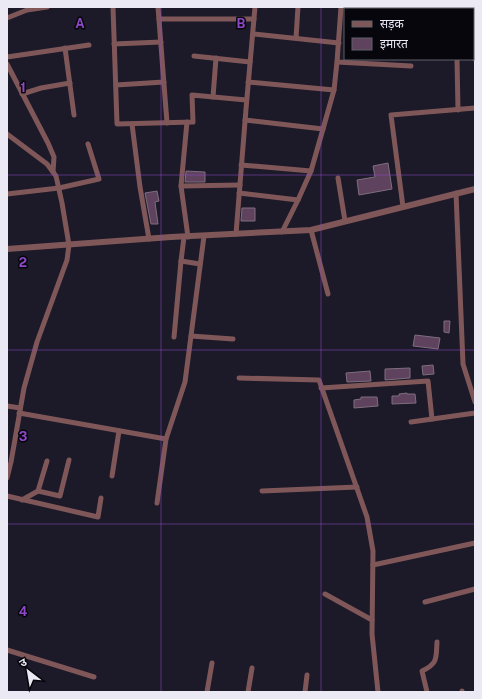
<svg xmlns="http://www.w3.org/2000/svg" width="482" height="699" font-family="'Public Sans','Noto Sans Devanagari',sans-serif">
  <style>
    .building { fill: #5e425e; stroke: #7e6e7e }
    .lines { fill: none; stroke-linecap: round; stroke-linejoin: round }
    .minor { stroke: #7f5758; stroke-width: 5 }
    .tertiary { stroke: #7f5758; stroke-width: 6 }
    .grid { fill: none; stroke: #8c48c7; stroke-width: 1; stroke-opacity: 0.55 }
    .grid-label { font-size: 13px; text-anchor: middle; font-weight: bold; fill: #8c48c7; stroke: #06060c; stroke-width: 3; stroke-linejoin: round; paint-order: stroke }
  </style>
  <rect width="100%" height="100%" fill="#1c1929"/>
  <g class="building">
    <path d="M 388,163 L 392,189 L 359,195 L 357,180 L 375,177 L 373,166 Z"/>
    <path d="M 186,171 L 205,172 L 205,182 L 185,182 Z"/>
    <path d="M 157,191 L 159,201 L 155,202 L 158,224 L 151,224 L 145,193 Z"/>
    <path d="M 242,208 L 255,208 L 255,221 L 241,221 Z"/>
    <path d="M 444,321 L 450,321 L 449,333 L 444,332 Z"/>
    <path d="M 415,335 L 440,338 L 438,349 L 413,346 Z"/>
    <path d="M 433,365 L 434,374 L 423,375 L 422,366 Z"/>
    <path d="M 410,368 L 410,378 L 385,380 L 385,369 Z"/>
    <path d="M 370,371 L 371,381 L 347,382 L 346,373 Z"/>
    <path d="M 407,393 L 407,394 L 415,394 L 416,403 L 392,404 L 392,396 L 399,396 L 399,394 Z"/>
    <path d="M 361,397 L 377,397 L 378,406 L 354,408 L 354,400 L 361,399 Z"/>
  </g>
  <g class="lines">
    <g class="minor">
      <path d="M 113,7 L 117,124 L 193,122 L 192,95 L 246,100"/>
      <path d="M 158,7 L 167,123"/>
      <path d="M 7,18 L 27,10 L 47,7"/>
      <path d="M 159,19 L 254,19"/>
      <path d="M 253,34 L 339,43"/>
      <path d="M 296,38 L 298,7"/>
      <path d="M 114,44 L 161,42"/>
      <path d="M 65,48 L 74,115"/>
      <path d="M 194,56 L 250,62"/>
      <path d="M 7,57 L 89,45"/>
      <path d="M 473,58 L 475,59"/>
      <path d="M 457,59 L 458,110"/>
      <path d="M 337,62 L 411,66"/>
      <path d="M 7,64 L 48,143 L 54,157 L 53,172"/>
      <path d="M 248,82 L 334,90"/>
      <path d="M 116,85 L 164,82"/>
      <path d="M 22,94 L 41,88 L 70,83"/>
      <path d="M 213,97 L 216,58"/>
      <path d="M 245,120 L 323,129"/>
      <path d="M 187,122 L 181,186 L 188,237"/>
      <path d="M 132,124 L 140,187 L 149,239"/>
      <path d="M 7,134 L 47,164 L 56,176 L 62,203 L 69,245 L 67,260 L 37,342 L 24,388 L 11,462 L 7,478"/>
      <path d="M 241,165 L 311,171"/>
      <path d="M 338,178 L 345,221"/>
      <path d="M 181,186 L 240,185"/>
      <path d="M 239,193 L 298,200"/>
      <path d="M 456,193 L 463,364 L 475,402"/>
      <path d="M 7,194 L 59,188 L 99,179 L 88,144"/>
      <path d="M 403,207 L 391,115 L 475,108"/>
      <path d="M 311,230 L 328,294"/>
      <path d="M 282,232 L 298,200 L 311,171 L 323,129 L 334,90 L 337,62 L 341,7"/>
      <path d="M 236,234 L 246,109 L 255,7"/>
      <path d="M 181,261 L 200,264"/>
      <path d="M 191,336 L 233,339"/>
      <path d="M 174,337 L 181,261 L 184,237"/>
      <path d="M 239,378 L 319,380 L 367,517 L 373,551 L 372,634 L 378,692"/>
      <path d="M 321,388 L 428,381 L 432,419"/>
      <path d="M 7,406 L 20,408"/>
      <path d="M 19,413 L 166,439 L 157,503"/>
      <path d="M 411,422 L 475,413"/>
      <path d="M 166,439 L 185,382 L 204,236"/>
      <path d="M 47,461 L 38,491 L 60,496 L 69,460"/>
      <path d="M 112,476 L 119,431"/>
      <path d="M 262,491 L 357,487"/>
      <path d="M 7,496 L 98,517 L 101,498"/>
      <path d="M 22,500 L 38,491"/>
      <path d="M 373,565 L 475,543"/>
      <path d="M 325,594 L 372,620"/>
      <path d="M 425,602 L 475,589"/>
      <path d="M 7,650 L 94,677"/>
      <path d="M 462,691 L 462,692"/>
      <path d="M 207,692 L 212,663"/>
      <path d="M 248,692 L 252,668"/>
      <path d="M 305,692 L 307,675"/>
      <path d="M 427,692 L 422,671 C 438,664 436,658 437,642"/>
    </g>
    <path class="tertiary" d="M 7,249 L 171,237 L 311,230 L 475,189"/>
  </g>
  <path class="grid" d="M 161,7 L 161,692M 321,7 L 321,692M 7,175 L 475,175M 7,350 L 475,350M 7,524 L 475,524"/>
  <g class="grid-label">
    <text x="80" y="28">A</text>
    <text x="241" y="28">B</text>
    <text x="23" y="92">1</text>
    <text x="23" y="267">2</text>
    <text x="23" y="441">3</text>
    <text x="23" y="616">4</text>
  </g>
  <rect width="482" height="699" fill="none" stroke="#eae9f4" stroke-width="16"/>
  <rect x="344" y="8" width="130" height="52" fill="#06060c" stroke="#616169"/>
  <rect x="352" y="21" width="20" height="6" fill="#7f5758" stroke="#616169"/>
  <text x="380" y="28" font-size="12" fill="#eae9f4">सड़क</text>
  <rect x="352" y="38" width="20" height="12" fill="#5e425e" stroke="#616169"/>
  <text x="380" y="48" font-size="12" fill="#eae9f4">इमारत</text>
  <g transform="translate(28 671) rotate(329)" stroke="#06060c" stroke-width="3" paint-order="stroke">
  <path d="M0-3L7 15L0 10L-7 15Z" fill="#eae9f4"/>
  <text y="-6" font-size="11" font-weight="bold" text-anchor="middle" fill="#eae9f4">उ</text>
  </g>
</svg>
